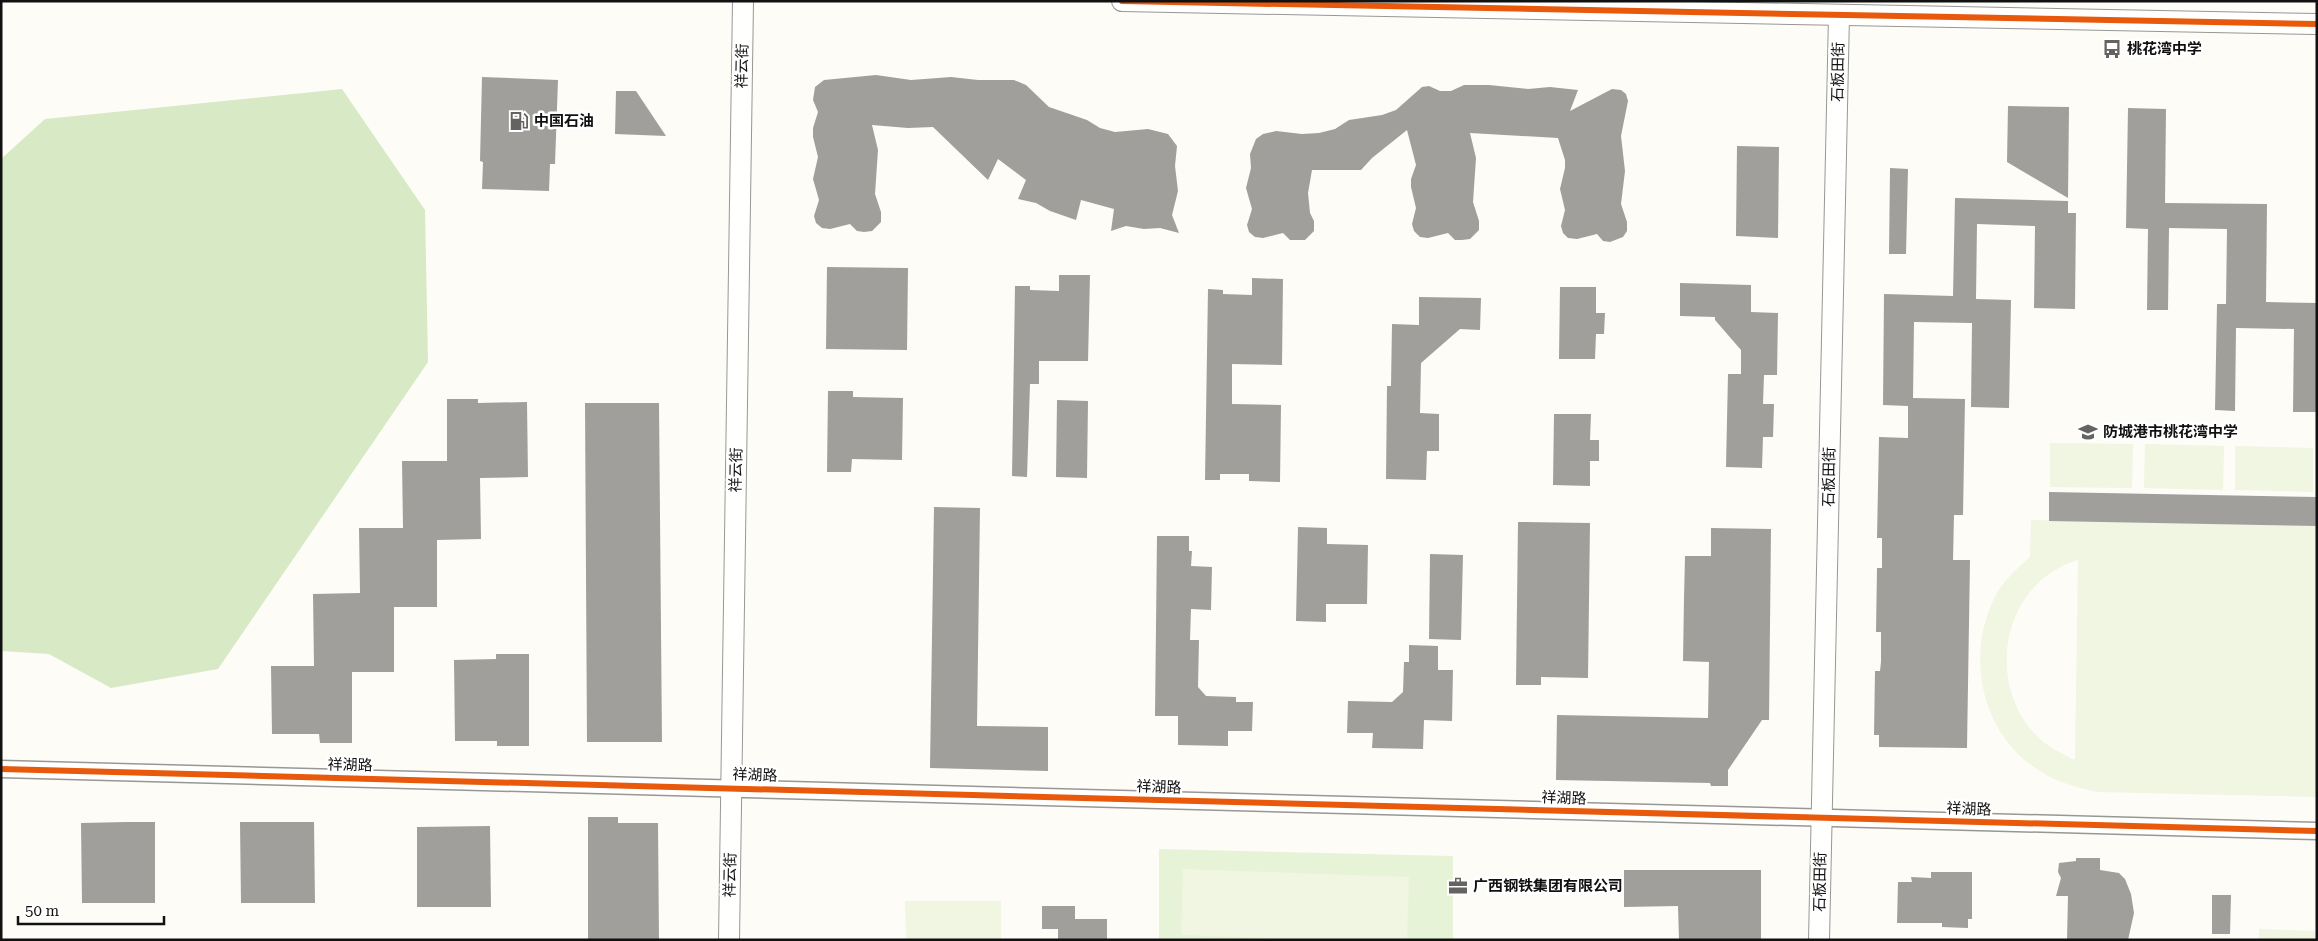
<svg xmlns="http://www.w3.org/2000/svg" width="2318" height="941" font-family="'Roboto Serif','Noto Sans SC',serif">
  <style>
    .green { fill: #e7f3d7 }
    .forest { fill: #d8eac5 }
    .pitch { fill: #f0f6e1; fill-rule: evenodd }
    .building { fill: #a19f9c }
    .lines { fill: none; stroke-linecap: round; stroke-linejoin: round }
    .minor-casing { stroke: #979795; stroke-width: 19 }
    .tertiary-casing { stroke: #979795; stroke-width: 22 }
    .minor { stroke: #fffffe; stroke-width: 16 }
    .tertiary { stroke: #fffffe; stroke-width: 20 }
    .cycleway-casing { stroke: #fff; stroke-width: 9 }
    .cycleway { stroke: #e8590c; stroke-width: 6 }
    .labels { text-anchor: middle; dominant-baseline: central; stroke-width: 5; stroke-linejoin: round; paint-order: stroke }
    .poi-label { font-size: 15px; font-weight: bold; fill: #111; stroke: #fff; text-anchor: start }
    .street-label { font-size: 15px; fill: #111; stroke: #fff }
  </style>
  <rect width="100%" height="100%" fill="#fdfcf7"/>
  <path class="green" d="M 1159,849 L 1453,856 L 1453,940 L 1159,940 Z"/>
  <path class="forest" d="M 342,89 L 425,210 L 428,362 L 218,669 L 111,688 L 49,654 L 1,651 L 1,159 L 45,119 Z"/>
  <g class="pitch">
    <path d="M 2050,443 L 2133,444 L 2132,488 L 2050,487 Z"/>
    <path d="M 2145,444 L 2224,446 L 2223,490 L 2144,488 Z"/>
    <path d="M 2235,446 L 2313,448 L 2313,492 L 2235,490 Z"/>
    <path d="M 2031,520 L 2317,526 L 2317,797 L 2097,792 C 2076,787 2055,782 2037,769 C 1979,732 1965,651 1997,593 C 2005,579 2018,568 2030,557 ZM 2078,560 L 2075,760 C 2061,753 2047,747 2036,735 C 1984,681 2003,582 2078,560 Z"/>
    <path d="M 1183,869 L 1409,877 L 1407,940 L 1317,940 L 1181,935 Z"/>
    <path d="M 905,901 L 1001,901 L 1001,940 L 906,940 Z"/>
    <path d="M 2259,929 L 2317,931 L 2317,940 L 2259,940 Z"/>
  </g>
  <g class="building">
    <path d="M 876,75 L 911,80 L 951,77 L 978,80 L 1014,80 L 1026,85 L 1049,107 L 1087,120 L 1100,128 L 1115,132 L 1148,129 L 1168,134 L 1177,146 L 1175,166 L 1178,191 L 1172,215 L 1179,233 L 1160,228 L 1144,229 L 1126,226 L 1111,231 L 1114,209 L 1081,200 L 1076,220 L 1050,211 L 1036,203 L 1018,199 L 1026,180 L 998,159 L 988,180 L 933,127 L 908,128 L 872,125 L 878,150 L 875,194 L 881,212 L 881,222 L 872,231 L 864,232 L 857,231 L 850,224 L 830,229 L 822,228 L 816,223 L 814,216 L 819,200 L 813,179 L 818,157 L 813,137 L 813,128 L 818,112 L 813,100 L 815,87 L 824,80 Z"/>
    <path d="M 482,77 L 558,80 L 555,164 L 550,164 L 549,191 L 482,189 L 483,162 L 480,161 Z"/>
    <path d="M 1464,85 L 1489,85 L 1528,89 L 1550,87 L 1578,90 L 1570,111 L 1612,89 L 1621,90 L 1626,94 L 1628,101 L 1621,136 L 1625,171 L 1621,204 L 1627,222 L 1627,231 L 1623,237 L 1610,242 L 1603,241 L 1597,234 L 1577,239 L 1568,238 L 1563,233 L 1561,226 L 1565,210 L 1560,189 L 1565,168 L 1565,160 L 1558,138 L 1470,133 L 1476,158 L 1473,202 L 1479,221 L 1479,230 L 1470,239 L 1462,240 L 1455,240 L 1448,233 L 1428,238 L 1420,237 L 1414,231 L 1412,224 L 1416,208 L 1411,187 L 1411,179 L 1416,165 L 1407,130 L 1372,158 L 1361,170 L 1312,170 L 1308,193 L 1310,213 L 1314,221 L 1314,231 L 1305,240 L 1290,240 L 1283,233 L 1263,238 L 1255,237 L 1249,232 L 1247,225 L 1252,209 L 1246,188 L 1251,168 L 1250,154 L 1256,139 L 1263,134 L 1276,131 L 1302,134 L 1319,133 L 1335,129 L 1349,120 L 1382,115 L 1396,110 L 1422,87 L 1429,86 L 1440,91 L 1451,91 Z"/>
    <path d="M 616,91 L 636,91 L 666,136 L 615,134 Z"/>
    <path d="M 2008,106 L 2069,107 L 2068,198 L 2007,162 Z"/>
    <path d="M 2128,108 L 2166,109 L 2165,203 L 2267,204 L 2266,302 L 2317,303 L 2317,412 L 2293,412 L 2294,329 L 2236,328 L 2235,411 L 2215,410 L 2217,304 L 2226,304 L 2227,229 L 2169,228 L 2168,310 L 2147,310 L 2148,229 L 2126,228 Z"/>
    <path d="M 1737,146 L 1779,147 L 1778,238 L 1736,236 Z"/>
    <path d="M 1890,168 L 1908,169 L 1906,254 L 1889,254 Z"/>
    <path d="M 1955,198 L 2068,201 L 2068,213 L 2076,213 L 2075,309 L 2034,308 L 2035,226 L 1977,224 L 1976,299 L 2011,300 L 2009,408 L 1971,407 L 1972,323 L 1914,322 L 1913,398 L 1965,399 L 1963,515 L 1954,515 L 1953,560 L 1970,560 L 1967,748 L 1879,747 L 1879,735 L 1874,735 L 1875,671 L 1880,671 L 1881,662 L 1881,632 L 1876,632 L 1877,568 L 1882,568 L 1882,538 L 1877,538 L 1879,437 L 1908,438 L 1908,406 L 1883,405 L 1884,294 L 1953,296 Z"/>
    <path d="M 827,267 L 908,268 L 907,350 L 826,349 Z"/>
    <path d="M 1059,275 L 1090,275 L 1088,361 L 1039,361 L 1039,384 L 1030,384 L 1027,477 L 1012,476 L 1015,286 L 1030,286 L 1030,290 L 1059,291 Z"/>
    <path d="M 1252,278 L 1283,279 L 1282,365 L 1232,364 L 1232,404 L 1281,405 L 1280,482 L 1249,481 L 1249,474 L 1220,474 L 1220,480 L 1205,480 L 1208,289 L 1223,290 L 1223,294 L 1252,295 Z"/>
    <path d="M 1680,283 L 1751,285 L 1751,312 L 1778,313 L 1777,375 L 1764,375 L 1763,404 L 1774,404 L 1773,437 L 1763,437 L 1762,468 L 1726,467 L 1728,374 L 1741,374 L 1741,350 L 1715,320 L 1715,317 L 1680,316 Z"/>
    <path d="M 1560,287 L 1596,287 L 1596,313 L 1605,313 L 1604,334 L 1596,334 L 1595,359 L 1559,359 Z"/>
    <path d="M 1419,297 L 1481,298 L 1480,330 L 1460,329 L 1421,363 L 1420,413 L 1439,414 L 1439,451 L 1427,451 L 1426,480 L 1386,479 L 1387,386 L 1391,386 L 1392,324 L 1419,325 Z"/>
    <path d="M 828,391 L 853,391 L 853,397 L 903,398 L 902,460 L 852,459 L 851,472 L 827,472 Z"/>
    <path d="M 447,399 L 478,399 L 478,403 L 527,402 L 528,477 L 480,478 L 481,539 L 437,540 L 437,607 L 394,607 L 394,672 L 352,672 L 352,743 L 320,743 L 319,734 L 272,734 L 271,666 L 314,666 L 313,594 L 360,593 L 359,528 L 403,528 L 402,461 L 447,461 Z"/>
    <path d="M 1057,400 L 1088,401 L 1087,478 L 1056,477 Z"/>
    <path d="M 585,403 L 659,403 L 662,742 L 587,742 Z"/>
    <path d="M 1554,414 L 1591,414 L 1590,440 L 1599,440 L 1599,461 L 1590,461 L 1590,486 L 1553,485 Z"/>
    <path d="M 2049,492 L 2317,497 L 2317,526 L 2049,521 Z"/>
    <path d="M 934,507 L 980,508 L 977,726 L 1048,727 L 1048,771 L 930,768 Z"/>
    <path d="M 1518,522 L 1590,523 L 1588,678 L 1541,677 L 1541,685 L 1516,685 Z"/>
    <path d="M 1298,527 L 1327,528 L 1327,544 L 1368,545 L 1367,604 L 1326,604 L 1326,622 L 1296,621 Z"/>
    <path d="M 1711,528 L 1771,529 L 1769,720 L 1762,720 L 1728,770 L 1728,786 L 1711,786 L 1710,783 L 1556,780 L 1557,715 L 1708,718 L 1709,662 L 1683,661 L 1684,598 L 1685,556 L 1711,556 Z"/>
    <path d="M 1157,536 L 1189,536 L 1189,551 L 1192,551 L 1191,566 L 1212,567 L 1211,610 L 1191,609 L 1190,640 L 1199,640 L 1198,687 L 1206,696 L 1236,697 L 1236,702 L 1253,702 L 1252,731 L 1228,731 L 1228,746 L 1178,745 L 1178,716 L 1155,716 Z"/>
    <path d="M 1430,554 L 1463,555 L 1461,640 L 1429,639 Z"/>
    <path d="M 1409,645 L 1438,646 L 1438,670 L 1453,670 L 1452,721 L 1424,720 L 1423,749 L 1372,748 L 1373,733 L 1347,733 L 1348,701 L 1392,702 L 1403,692 L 1404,662 L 1409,662 Z"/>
    <path d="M 496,654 L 529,654 L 529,746 L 497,746 L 497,741 L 455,741 L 454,660 L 496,659 Z"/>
    <path d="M 588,817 L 618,817 L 618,823 L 658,823 L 659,940 L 588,940 Z"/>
    <path d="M 126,822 L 155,822 L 155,903 L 82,903 L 81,823 Z"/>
    <path d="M 240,822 L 314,822 L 315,903 L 241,903 Z"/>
    <path d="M 490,826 L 491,907 L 417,907 L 417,827 Z"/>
    <path d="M 2076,858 L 2100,858 L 2100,870 L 2119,873 L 2125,879 L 2131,894 L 2134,913 L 2128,940 L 2067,940 L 2068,896 L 2056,896 L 2061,878 L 2058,872 L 2059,863 L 2076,861 Z"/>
    <path d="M 1624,870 L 1761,870 L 1761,940 L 1679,940 L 1678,906 L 1624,907 Z"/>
    <path d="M 1931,872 L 1972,872 L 1972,919 L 1968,919 L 1968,928 L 1942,927 L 1942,923 L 1897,923 L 1898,882 L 1912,882 L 1911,877 L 1931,878 Z"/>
    <path d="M 2212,895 L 2231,895 L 2230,934 L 2212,934 Z"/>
    <path d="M 1042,906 L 1075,906 L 1075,919 L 1107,919 L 1107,940 L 1058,940 L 1058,929 L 1042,929 Z"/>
  </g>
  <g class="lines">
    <g class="minor-casing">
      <path id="minor" d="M 1,769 L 2317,831"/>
    </g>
    <g class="tertiary-casing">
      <g id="tertiary">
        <path d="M 1122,1 L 2317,24"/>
        <path d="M 729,940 L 743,1"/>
        <path d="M 1819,940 L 1839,15"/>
      </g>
    </g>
    <use href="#minor" class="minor"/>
    <use href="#tertiary" class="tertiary"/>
    <g class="cycleway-casing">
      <g id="cycleway">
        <path d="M 1122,1 L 2317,24"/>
        <path d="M 1,769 L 2317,831"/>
      </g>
    </g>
    <use href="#cycleway" class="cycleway"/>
  </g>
  <defs>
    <g id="bus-bare" transform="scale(1.5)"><path d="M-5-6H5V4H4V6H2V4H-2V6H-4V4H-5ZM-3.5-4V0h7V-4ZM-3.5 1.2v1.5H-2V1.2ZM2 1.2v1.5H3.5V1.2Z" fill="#646362" stroke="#fff" stroke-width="2.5" paint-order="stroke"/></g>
    <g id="fuel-bare" transform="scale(1.5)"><path d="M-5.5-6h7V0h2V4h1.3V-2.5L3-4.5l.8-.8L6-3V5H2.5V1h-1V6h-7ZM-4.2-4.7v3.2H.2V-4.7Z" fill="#646362" stroke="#fff" stroke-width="2.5" paint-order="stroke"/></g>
    <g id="school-bare" transform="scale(1.5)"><path d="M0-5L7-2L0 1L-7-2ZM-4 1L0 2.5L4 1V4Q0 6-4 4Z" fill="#646362" stroke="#fff" stroke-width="2.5" paint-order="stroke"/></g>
    <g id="office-bare" transform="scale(1.5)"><path d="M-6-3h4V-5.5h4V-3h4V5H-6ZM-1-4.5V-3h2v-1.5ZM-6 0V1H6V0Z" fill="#646362" stroke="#fff" stroke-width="2.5" paint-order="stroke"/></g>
  </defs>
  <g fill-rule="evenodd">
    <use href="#bus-bare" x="2112" y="49"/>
    <use href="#fuel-bare" x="519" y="121"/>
    <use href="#school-bare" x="2088" y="432"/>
    <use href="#office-bare" x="1458" y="886"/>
  </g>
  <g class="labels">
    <g class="poi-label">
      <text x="2127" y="49">桃花湾中学</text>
      <text x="534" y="121">中国石油</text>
      <text x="2103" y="432">防城港市桃花湾中学</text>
      <text x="1473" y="886">广西钢铁集团有限公司</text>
    </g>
    <g class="street-label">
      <text transform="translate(742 66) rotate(-89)">祥云街</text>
      <text transform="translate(1838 72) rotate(-89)">石板田街</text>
      <text transform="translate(736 470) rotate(-89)">祥云街</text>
      <text transform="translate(1829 477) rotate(-89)">石板田街</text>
      <text transform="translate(350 765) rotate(1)">祥湖路</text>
      <text transform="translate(755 775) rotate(2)">祥湖路</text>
      <text transform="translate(1159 787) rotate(2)">祥湖路</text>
      <text transform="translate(1564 798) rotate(2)">祥湖路</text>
      <text transform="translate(1969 809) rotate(2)">祥湖路</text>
      <text transform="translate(730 875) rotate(-89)">祥云街</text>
      <text transform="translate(1820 882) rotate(-89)">石板田街</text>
    </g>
  </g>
  <rect width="2318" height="941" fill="none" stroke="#111111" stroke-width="5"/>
  <path d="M18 916v8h146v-8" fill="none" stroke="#111111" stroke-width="2.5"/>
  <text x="25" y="916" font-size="15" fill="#111111" stroke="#ffffff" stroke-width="4" paint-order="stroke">50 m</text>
</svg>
